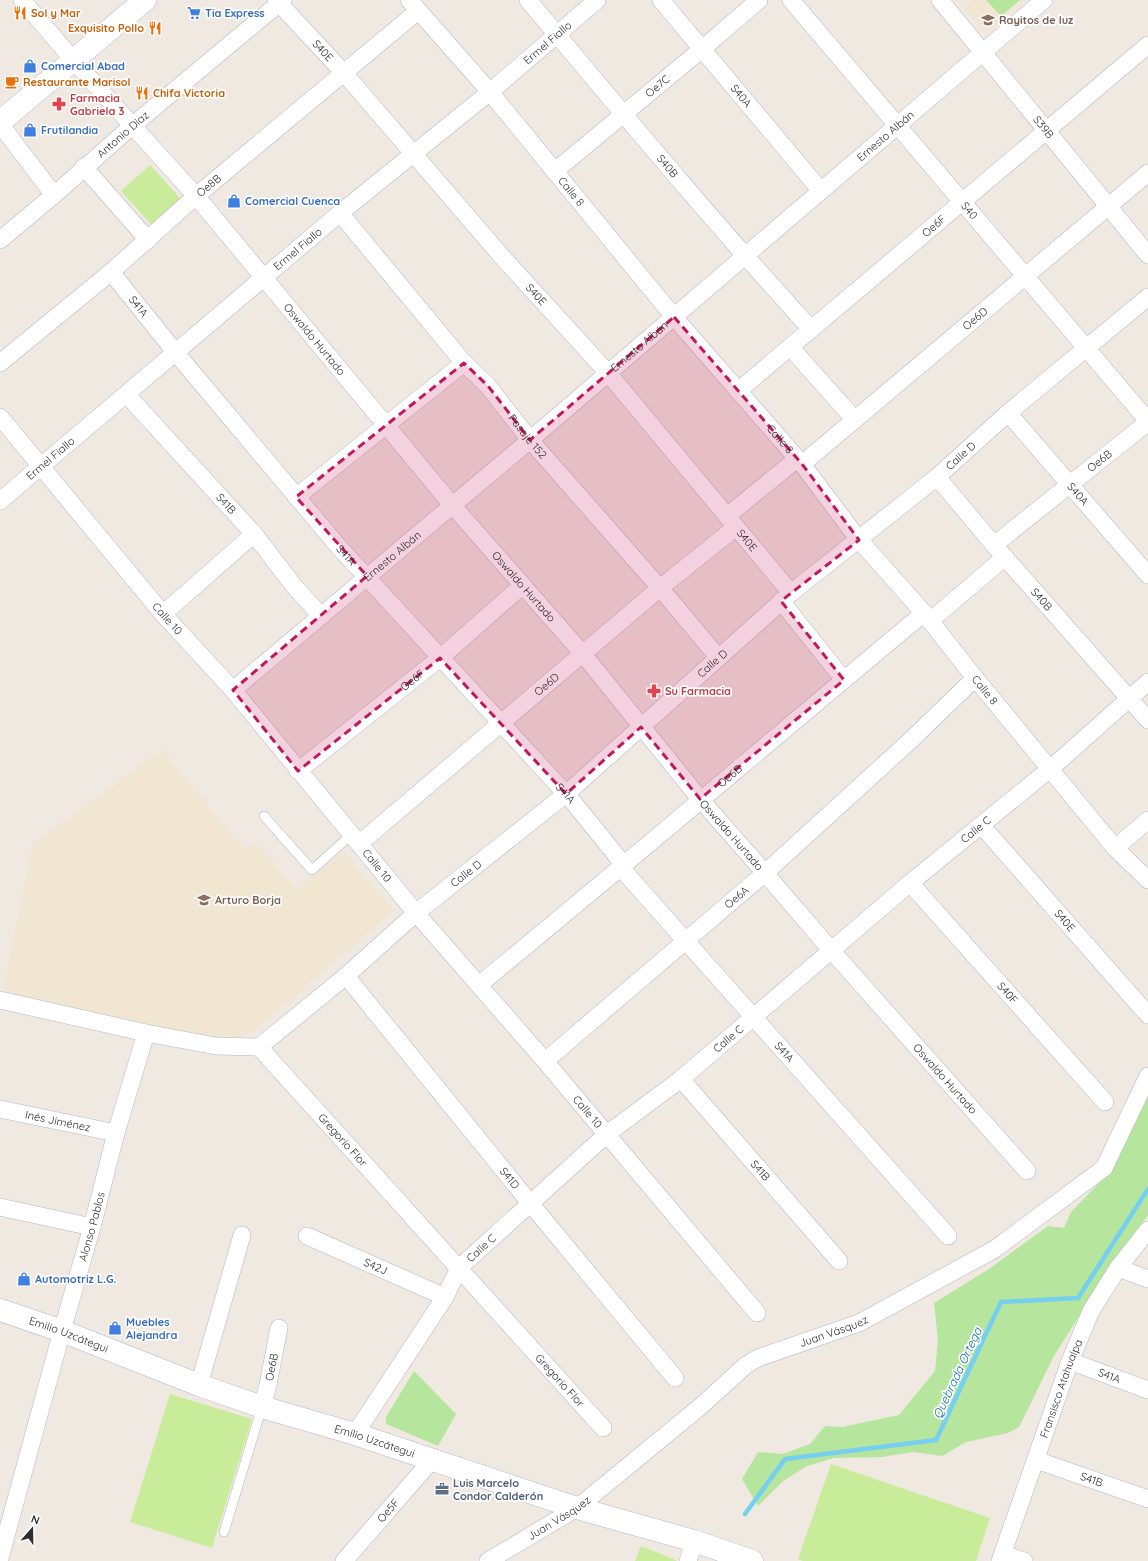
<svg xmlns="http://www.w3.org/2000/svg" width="1148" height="1561" font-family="Quicksand,sans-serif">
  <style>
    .education { fill: #f0e6d1 }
    .green { fill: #b6e59e }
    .pitch { fill: #c9ec9a }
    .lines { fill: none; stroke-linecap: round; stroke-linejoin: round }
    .stream { stroke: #75cff0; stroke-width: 4.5 }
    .lane-casing { stroke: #b4b7c1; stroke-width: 10 }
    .street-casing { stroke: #b4b7c1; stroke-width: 18 }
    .secondary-casing { stroke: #b4b7c1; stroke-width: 23 }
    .lane { stroke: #fff; stroke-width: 9 }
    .street { stroke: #fff; stroke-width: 17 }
    .secondary { stroke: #fff; stroke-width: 22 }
    .marked { fill: #c2185b; fill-opacity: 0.2; stroke: #c2185b; stroke-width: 3; stroke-dasharray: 8 5; stroke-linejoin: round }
    .labels { text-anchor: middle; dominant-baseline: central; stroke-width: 3.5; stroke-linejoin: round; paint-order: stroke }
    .food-label { font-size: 11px; font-weight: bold; fill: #c56008; stroke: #fff; text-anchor: start }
    .shop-label { font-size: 11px; font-weight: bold; fill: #366cbe; stroke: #fff; text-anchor: start }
    .education-label { font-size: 11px; font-weight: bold; fill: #785e54; stroke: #fff; text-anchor: start }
    .street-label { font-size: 11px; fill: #2e2e2e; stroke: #fff }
    .health-label { font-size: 11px; font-weight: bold; fill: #be3a42; stroke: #fff; text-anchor: start }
    .service-label { font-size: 11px; font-weight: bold; fill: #4e5e75; stroke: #fff; text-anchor: start }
    .water-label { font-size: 12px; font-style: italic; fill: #0d6fa3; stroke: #fff }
  </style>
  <rect width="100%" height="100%" fill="#efe9e1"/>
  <g class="education">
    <path d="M 971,0 L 1023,0 L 986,33 L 963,7 Z"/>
    <path d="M 162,750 L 246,851 L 255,843 L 298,890 L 343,851 L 394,911 L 259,1027 L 241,1037 L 226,1041 L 208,1039 L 143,1023 L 3,991 L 33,844 Z"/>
  </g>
  <g class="green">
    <path d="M 986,0 L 1020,0 L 1001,16 Z"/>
    <path d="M 1148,1094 L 1148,1215 L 1112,1264 L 1054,1356 L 1019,1427 L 1008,1433 L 966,1442 L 942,1456 L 913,1452 L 882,1457 L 834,1458 L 807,1466 L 783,1481 L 758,1506 L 742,1479 L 758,1452 L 783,1454 L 810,1444 L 825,1426 L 842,1427 L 899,1415 L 935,1371 L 938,1340 L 934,1303 L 989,1269 L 1048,1226 L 1064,1228 L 1071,1212 L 1111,1171 Z"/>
    <path d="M 414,1371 L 456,1414 L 438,1446 L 386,1424 L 386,1417 Z"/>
  </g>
  <g class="pitch">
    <path d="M 150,165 L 187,206 L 158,232 L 121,191 Z"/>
    <path d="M 170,1394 L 252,1419 L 212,1548 L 130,1522 Z"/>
    <path d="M 831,1464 L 990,1518 L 976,1561 L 803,1561 L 798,1559 Z"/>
    <path d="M 641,1546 L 676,1560 L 676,1561 L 635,1561 Z"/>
  </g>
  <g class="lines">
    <path class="stream" d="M 745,1514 L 785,1459 L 936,1440 L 1001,1302 L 1078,1298 L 1148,1189"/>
    <g class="lane-casing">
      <g id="lane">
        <path d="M 264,816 L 312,870 L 352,834"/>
        <path d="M 224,1532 L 262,1407"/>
      </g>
    </g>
    <g class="street-casing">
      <g id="street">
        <path id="s1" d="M 22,0 L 74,61 L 196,196 L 452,505 L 583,654 L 700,799 L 765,873 L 831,950 L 1027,1171"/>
        <path id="s2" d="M 276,0 L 344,73 L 504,259 L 608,373 L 791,593"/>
        <path id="s3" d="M 409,0 L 490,92 L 674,317 L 802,464 L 859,540 L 924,613 L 975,678 L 1115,848 L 1148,880"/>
        <path id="s4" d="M 528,0 C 621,111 713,222 811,329"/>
        <path id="s5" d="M 661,0 L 821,191"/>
        <path id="s6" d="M 791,0 L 1148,421"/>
        <path id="s7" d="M 940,0 L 1148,255"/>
        <path d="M 0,124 L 54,195"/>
        <path d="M 84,167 L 148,240"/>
        <path id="s8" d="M 555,171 L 702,49 L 759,0"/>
        <path id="s9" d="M 340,213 L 464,363 L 488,386 L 530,440 L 660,588 L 718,657"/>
        <path id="s10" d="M 0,240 L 54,195 L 132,126 L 283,0"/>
        <path id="s11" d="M 111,272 L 176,353 L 338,546 L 569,797 L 624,865"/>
        <path d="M 790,347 L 855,420"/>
        <path id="s12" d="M 0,363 L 111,272 L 196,196 L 418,11"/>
        <path id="s13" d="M 738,391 L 1148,45"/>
        <path id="s14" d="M 127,395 L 254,534 L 294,586 L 321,616"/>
        <path id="s15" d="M 1008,413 L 1148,575"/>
        <path id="s16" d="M 0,417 L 163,614 L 233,690 L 416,913 L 545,1061 L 757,1313"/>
        <path id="s17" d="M 802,464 L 1148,173"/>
        <path id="s18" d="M 937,477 L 994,545 L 1148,720"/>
        <path d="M 296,497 L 464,363"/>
        <path id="s19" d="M 0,501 L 340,213 L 490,92 L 597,0"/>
        <path d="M 727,516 L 797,459"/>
        <path id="s20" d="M 994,545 L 1148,422"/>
        <path d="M 781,601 L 844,680"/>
        <path d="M 163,614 L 254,534"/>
        <path d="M 930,621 L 1005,557"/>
        <path id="s21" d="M 233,690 L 530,440 L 1044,0"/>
        <path id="s22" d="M 298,771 L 440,658 L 523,585"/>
        <path id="s23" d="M 981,825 L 1148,1015"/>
        <path id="s24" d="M 360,843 L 660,588 L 736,527"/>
        <path d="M 1115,848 L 1148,820"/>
        <path id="s25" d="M 621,868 L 948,1236"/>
        <path id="s26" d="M 910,883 L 1105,1102"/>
        <path id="s27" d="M 346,976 L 530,1203 L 675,1378"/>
        <path id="s28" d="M 480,984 C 629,862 776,736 924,613"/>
        <path id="s29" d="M 0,1000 L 146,1033 L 216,1046 L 259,1047 L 603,1428"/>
        <path id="s30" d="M 259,1047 L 346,976 L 416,913 L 566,794 L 791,593 L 937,477 L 1008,413 L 1148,297"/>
        <path id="s31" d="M 545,1061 L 765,873 L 912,739 L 975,678"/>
        <path id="s32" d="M 681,1079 L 839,1261"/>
        <path id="s33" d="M 0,1109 L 116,1133"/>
        <path d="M 0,1207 L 92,1227"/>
        <path id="s34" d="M 307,1236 L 445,1297"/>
        <path d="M 1118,1268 L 1148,1279"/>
        <path id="s35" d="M 1070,1361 L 1148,1390"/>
        <path d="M 199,1385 L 242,1235"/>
        <path id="s36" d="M 262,1407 L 268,1385 L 279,1328"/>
        <path id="s37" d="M 355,1434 L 445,1297 L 459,1268 L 607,1134 L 681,1079 L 910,883 L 1050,769 L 1148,682"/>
        <path id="s38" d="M 1036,1460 L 1148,1499"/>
        <path d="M 1003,1554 L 1024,1561"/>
        <path id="s39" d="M 0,1558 L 62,1331 L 92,1227 L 116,1133 L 146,1033"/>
        <path id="s40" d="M 344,1561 L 432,1460"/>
        <path id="s41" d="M 488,1561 L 577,1508 L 701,1406 L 746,1365 L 758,1358 L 859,1323 L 995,1249 L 1104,1168 L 1148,1076"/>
        <path d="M 688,1561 L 694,1541"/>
        <path id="s42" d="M 1000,1561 L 1070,1361 L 1091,1311 L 1118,1268 L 1148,1230"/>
      </g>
    </g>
    <g class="secondary-casing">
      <g id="secondary">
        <path d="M 0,122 L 145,0"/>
        <path id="s43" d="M 0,1310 L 62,1331 L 199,1385 L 262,1407 L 355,1434 L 577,1508 L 694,1541 L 752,1561"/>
      </g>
    </g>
    <use href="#lane" class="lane"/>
    <use href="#street" class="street"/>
    <use href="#secondary" class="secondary"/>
  </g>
  <path class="marked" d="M 674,317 L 802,464 L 859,540 L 781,601 L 844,680 L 700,799 L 641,727 L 566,794 L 440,658 L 298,771 L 233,690 L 367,576 L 296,497 L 464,363 L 488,386 L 530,440 Z"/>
  <defs>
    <g id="restaurant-bare" transform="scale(1.08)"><path d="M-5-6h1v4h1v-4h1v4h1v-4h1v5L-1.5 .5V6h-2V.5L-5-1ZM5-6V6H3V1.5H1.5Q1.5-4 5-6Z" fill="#e8710a" stroke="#fff" stroke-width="2.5" paint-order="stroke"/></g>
    <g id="supermarket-bare" transform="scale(1.08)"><path d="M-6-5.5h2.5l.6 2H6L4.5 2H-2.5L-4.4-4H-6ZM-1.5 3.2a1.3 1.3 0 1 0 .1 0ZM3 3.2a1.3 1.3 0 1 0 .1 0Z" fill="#3f7fe0" stroke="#fff" stroke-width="2.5" paint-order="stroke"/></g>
    <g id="school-bare" transform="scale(1.08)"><path d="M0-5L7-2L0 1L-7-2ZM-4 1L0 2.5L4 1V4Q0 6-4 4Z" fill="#8d6e63" stroke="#fff" stroke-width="2.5" paint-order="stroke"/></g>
    <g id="shop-bare" transform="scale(1.08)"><path d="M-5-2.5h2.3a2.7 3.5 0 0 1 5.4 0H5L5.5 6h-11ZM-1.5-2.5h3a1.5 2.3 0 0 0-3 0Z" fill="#3f7fe0" stroke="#fff" stroke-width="2.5" paint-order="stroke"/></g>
    <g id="cafe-bare" transform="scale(1.08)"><path d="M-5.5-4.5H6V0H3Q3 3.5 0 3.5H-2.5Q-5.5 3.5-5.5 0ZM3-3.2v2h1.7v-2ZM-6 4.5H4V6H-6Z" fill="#e8710a" stroke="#fff" stroke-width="2.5" paint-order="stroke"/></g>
    <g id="pharmacy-bare" transform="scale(1.08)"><path d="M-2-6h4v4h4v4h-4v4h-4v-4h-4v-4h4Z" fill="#e0444e" stroke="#fff" stroke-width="2.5" paint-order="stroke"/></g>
    <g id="university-bare" transform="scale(1.08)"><path d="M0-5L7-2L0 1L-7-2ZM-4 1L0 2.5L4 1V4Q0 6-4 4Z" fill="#8d6e63" stroke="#fff" stroke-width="2.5" paint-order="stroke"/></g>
    <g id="office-bare" transform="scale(1.08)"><path d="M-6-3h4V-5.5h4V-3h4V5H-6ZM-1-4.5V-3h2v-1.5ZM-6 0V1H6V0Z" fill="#5c6f8a" stroke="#fff" stroke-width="2.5" paint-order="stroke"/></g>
  </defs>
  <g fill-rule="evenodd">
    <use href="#restaurant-bare" x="20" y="13"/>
    <use href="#supermarket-bare" x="194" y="13"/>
    <use href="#school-bare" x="988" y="20"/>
    <use href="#restaurant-bare" x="155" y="28"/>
    <use href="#shop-bare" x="30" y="66"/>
    <use href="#cafe-bare" x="12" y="82"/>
    <use href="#restaurant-bare" x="142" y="93"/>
    <use href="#pharmacy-bare" x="59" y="104"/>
    <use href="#shop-bare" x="30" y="130"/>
    <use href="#shop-bare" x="234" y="201"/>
    <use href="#pharmacy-bare" x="654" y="691"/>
    <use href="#university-bare" x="204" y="900"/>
    <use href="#shop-bare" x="24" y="1279"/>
    <use href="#shop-bare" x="115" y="1328"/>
    <use href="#office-bare" x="442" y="1489"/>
  </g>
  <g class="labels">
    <g class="food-label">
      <text x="31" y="13">Sol y Mar</text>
      <text x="144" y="28" text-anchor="end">Exquisito Pollo</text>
      <text x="23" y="82">Restaurante Marisol</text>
      <text x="153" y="93">Chifa Victoria</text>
    </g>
    <g class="shop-label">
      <text x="205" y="13">Tia Express</text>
      <text x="41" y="66">Comercial Abad</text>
      <text x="41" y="130">Frutilandia</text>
      <text x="245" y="201">Comercial Cuenca</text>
      <text x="35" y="1279">Automotriz L.G.</text>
      <text x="126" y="1322">Muebles<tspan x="126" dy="13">Alejandra</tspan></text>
    </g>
    <g class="education-label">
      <text x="999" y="20">Rayitos de luz</text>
      <text x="215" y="900">Arturo Borja</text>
    </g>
    <g class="street-label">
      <text stroke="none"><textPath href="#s19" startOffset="714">Ermel Fiallo</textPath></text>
      <text stroke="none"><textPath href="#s2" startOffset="69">S40E</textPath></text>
      <text stroke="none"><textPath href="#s8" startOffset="133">Oe7C</textPath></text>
      <text stroke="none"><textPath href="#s5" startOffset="125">S40A</textPath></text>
      <text stroke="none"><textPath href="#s7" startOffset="164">S39B</textPath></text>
      <text stroke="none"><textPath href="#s10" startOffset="162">Antonio Diaz</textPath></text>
      <text stroke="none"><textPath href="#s21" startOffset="856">Ernesto Albán</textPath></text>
      <text stroke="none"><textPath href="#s4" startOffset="217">S40B</textPath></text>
      <text stroke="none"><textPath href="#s12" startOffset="274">Oe8B</textPath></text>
      <text stroke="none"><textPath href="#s3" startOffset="251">Calle 8</textPath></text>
      <text stroke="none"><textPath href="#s6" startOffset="276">S40</textPath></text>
      <text stroke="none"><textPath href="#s13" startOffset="256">Oe6F</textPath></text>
      <text stroke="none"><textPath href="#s19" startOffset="390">Ermel Fiallo</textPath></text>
      <text stroke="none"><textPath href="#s2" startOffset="393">S40E</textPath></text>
      <text stroke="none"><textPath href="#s11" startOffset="44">S41A</textPath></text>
      <text stroke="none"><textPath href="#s17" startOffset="226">Oe6D</textPath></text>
      <text stroke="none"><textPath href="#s1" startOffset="448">Oswaldo Hurtado</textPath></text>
      <text stroke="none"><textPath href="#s21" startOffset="532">Ernesto Albán</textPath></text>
      <text stroke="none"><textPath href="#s9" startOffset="292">Pasaje 152</textPath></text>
      <text stroke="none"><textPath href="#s3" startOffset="575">Calle 8</textPath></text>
      <text stroke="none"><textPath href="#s30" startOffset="918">Calle D</textPath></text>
      <text stroke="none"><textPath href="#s19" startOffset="66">Ermel Fiallo</textPath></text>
      <text stroke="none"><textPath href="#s20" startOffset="135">Oe6B</textPath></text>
      <text stroke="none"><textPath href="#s15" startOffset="107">S40A</textPath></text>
      <text stroke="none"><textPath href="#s14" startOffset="147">S41B</textPath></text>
      <text stroke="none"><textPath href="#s2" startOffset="717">S40E</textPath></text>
      <text stroke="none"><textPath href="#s11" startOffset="368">S41A</textPath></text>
      <text stroke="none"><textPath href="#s21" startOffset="208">Ernesto Albán</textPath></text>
      <text stroke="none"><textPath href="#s1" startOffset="772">Oswaldo Hurtado</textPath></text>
      <text stroke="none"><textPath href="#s18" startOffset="161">S40B</textPath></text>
      <text stroke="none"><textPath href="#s16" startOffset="262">Calle 10</textPath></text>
      <text stroke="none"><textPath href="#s30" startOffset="594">Calle D</textPath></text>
      <text stroke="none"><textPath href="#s22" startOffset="146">Oe6F</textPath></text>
      <text stroke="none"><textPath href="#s24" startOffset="245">Oe6D</textPath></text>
      <text stroke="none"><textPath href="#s3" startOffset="899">Calle 8</textPath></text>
      <text stroke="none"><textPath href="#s28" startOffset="325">Oe6B</textPath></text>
      <text stroke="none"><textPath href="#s11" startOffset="692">S41A</textPath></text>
      <text stroke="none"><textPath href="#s37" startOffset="874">Calle C</textPath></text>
      <text stroke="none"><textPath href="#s1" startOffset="1096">Oswaldo Hurtado</textPath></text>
      <text stroke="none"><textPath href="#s16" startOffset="586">Calle 10</textPath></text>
      <text stroke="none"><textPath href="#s30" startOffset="270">Calle D</textPath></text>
      <text stroke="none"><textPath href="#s31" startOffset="252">Oe6A</textPath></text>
      <text stroke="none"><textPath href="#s23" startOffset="127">S40E</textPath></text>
      <text stroke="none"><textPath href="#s26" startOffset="147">S40F</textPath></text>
      <text stroke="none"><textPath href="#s37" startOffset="550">Calle C</textPath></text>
      <text stroke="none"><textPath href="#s25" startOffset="246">S41A</textPath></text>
      <text stroke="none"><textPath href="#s1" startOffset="1420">Oswaldo Hurtado</textPath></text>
      <text stroke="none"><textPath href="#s16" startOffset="910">Calle 10</textPath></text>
      <text stroke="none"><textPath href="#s33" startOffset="59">Inés Jiménez</textPath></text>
      <text stroke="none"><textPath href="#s29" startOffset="389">Gregorio Flor</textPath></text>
      <text stroke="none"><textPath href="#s32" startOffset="121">S41B</textPath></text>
      <text stroke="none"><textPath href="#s27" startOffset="260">S41D</textPath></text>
      <text stroke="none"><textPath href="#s39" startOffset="344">Alonso Pablos</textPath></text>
      <text stroke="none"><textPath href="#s37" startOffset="226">Calle C</textPath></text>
      <text stroke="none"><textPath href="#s34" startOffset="75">S42J</textPath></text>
      <text stroke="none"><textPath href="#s41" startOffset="419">Juan Vásquez</textPath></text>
      <text stroke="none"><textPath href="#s43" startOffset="73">Emilio Uzcátegui</textPath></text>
      <text stroke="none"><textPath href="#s36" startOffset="41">Oe6B</textPath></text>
      <text stroke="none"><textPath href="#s35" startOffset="42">S41A</textPath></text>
      <text stroke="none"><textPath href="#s29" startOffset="713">Gregorio Flor</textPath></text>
      <text stroke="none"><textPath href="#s42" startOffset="183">Fransisco Atahualpa</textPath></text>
      <text stroke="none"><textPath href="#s43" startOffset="397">Emilio Uzcátegui</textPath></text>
      <text stroke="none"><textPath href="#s38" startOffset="59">S41B</textPath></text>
      <text stroke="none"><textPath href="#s40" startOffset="67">Oe5F</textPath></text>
      <text stroke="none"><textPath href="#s41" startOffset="83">Juan Vásquez</textPath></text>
    </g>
    <g class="health-label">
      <text x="70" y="98">Farmacia<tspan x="70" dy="13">Gabriela 3</tspan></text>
      <text x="665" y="691">Su Farmacia</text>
    </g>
    <g class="service-label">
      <text x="453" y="1483">Luis Marcelo<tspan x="453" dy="13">Condor Calderón</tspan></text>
    </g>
    <g class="water-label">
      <text transform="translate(957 1373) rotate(-65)">Quebrada Ortega</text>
    </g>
  </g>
  <g transform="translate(32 1529) rotate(20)" stroke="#ffffff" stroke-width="3" paint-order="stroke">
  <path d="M0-3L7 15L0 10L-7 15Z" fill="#2e2e2e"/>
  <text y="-6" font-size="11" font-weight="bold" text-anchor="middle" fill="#2e2e2e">N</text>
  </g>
</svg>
